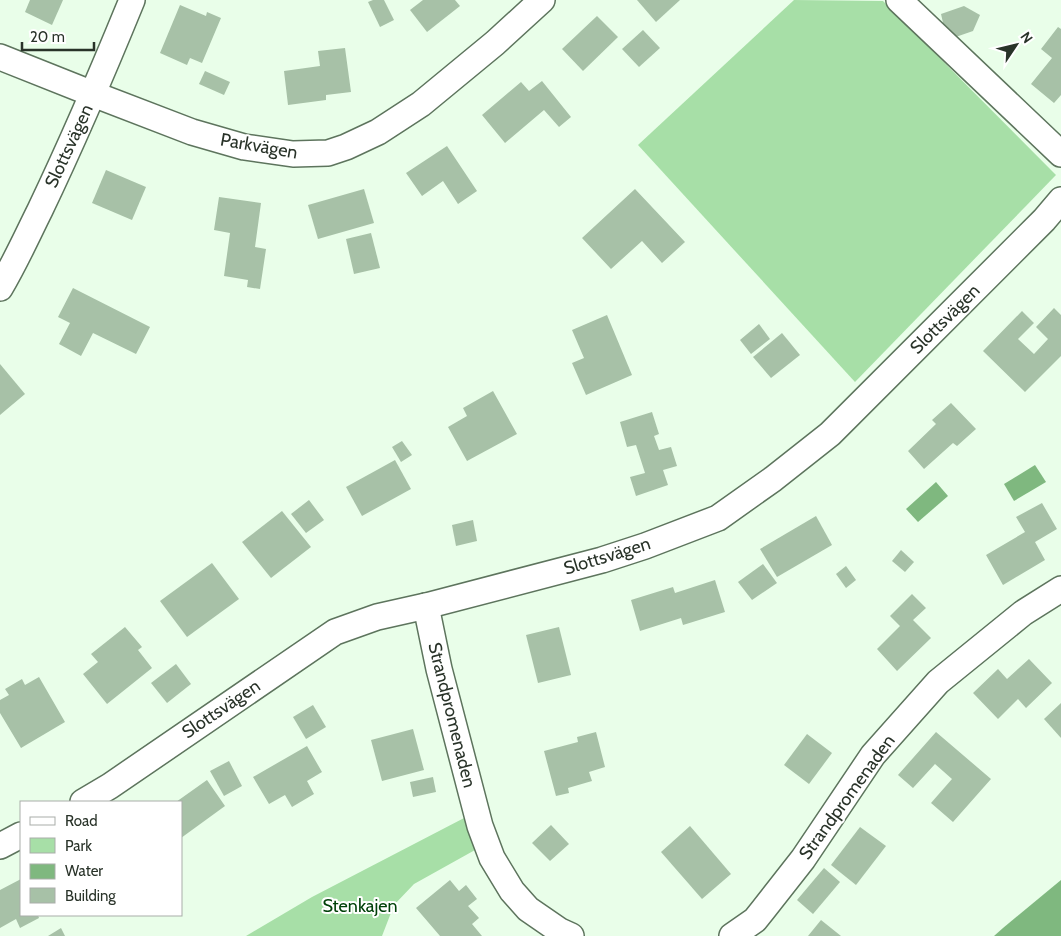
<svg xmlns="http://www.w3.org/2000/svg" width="1061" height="936" font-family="Cabin,sans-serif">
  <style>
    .green { fill: #a7dfa7 }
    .water { fill: #7fb87f }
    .building { fill: #a7c1a7 }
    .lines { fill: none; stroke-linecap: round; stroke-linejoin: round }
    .minor-casing { stroke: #5d745d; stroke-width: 28 }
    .minor { stroke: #fff; stroke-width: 25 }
    .labels { text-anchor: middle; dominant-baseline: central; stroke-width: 4; stroke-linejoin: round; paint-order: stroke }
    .street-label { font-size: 18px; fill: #293329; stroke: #fff }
    .park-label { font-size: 18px; fill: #004109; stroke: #fff }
  </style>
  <rect width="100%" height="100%" fill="#e9fee9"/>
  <g class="green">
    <path d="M 794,0 L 883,1 L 1056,175 L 855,382 L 638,145 Z"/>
    <path d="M 466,817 L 475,850 L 414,884 L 394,905 L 382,936 L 246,936 L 312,897 Z"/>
  </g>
  <g class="water">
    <path d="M 1035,465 L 1046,482 L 1014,501 L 1004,484 Z"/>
    <path d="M 936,482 L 948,496 L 918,522 L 906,509 Z"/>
    <path d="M 1061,880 L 1061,936 L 994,936 L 1003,928 Z"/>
  </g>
  <g class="building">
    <path d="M 30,0 L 63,0 L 52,25 L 25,12 Z"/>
    <path d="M 373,0 L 384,0 L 394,20 L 380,27 L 368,2 Z"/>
    <path d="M 423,0 L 455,0 L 460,6 L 427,32 L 410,10 Z"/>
    <path d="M 637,0 L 680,0 L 656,22 Z"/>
    <path d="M 180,5 L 206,16 L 207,12 L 221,18 L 202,63 L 190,58 L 187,65 L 160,53 Z"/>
    <path d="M 964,6 L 980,15 L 973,31 L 947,40 L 941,14 Z"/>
    <path d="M 597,16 L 618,37 L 583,71 L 562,49 Z"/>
    <path d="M 1058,27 L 1061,29 L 1061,95 L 1054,103 L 1031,84 L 1052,58 L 1041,49 Z"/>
    <path d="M 643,30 L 660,48 L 639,67 L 622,49 Z"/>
    <path d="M 345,48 L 351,92 L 326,95 L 326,100 L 288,105 L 284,71 L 320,66 L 318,51 Z"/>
    <path d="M 205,71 L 230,82 L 224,95 L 199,84 Z"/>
    <path d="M 542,81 L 571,117 L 559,127 L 544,110 L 505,143 L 482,115 L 521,82 L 529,91 Z"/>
    <path d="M 447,146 L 477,191 L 458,204 L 443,181 L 422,196 L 406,173 Z"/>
    <path d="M 106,170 L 146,187 L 132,220 L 92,203 Z"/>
    <path d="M 364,189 L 374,223 L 318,239 L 308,205 Z"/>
    <path d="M 635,189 L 685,242 L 662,263 L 642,241 L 611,269 L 582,238 Z"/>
    <path d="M 219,197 L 261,203 L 255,247 L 266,249 L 260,289 L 247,287 L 248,280 L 224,276 L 230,233 L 214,230 Z"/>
    <path d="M 371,233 L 380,268 L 354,274 L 346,239 Z"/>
    <path d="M 73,288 L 150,327 L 136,354 L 93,333 L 81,356 L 59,344 L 70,323 L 58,317 Z"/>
    <path d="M 1054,308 L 1061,315 L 1061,356 L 1025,392 L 983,351 L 1022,311 L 1034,323 L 1018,339 L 1034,354 L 1048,339 L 1036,327 Z"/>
    <path d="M 607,315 L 632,375 L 586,395 L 572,363 L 584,358 L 572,330 Z"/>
    <path d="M 759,324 L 770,339 L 751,354 L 740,340 Z"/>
    <path d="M 782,333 L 800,355 L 771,378 L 753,357 Z"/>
    <path d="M 0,364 L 25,394 L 0,415 Z"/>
    <path d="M 493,391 L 517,434 L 467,461 L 448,427 L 467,416 L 463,408 Z"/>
    <path d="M 951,403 L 976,429 L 957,446 L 953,443 L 924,469 L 908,451 L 936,424 L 932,420 Z"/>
    <path d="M 652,412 L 659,434 L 654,436 L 659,450 L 671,447 L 677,466 L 663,470 L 668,485 L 636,496 L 630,477 L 645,473 L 636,445 L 627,447 L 620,422 Z"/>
    <path d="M 402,441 L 412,455 L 401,462 L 392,447 Z"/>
    <path d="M 395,460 L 411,489 L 362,516 L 346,487 Z"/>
    <path d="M 309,500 L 324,520 L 306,533 L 291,514 Z"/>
    <path d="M 1042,503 L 1057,529 L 1035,542 L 1045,560 L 1003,585 L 986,555 L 1025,532 L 1016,517 Z"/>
    <path d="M 282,511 L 311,547 L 271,578 L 242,542 Z"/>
    <path d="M 816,516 L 832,545 L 777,577 L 760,549 Z"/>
    <path d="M 473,520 L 477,541 L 456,546 L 452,525 Z"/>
    <path d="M 901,550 L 914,562 L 905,572 L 892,561 Z"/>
    <path d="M 212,563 L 239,599 L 187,637 L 160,601 Z"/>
    <path d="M 763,564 L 777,583 L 752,600 L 738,582 Z"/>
    <path d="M 846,566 L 856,580 L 846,588 L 836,574 Z"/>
    <path d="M 715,580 L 725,612 L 683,625 L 681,618 L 640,631 L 631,600 L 673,587 L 675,593 Z"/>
    <path d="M 912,594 L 926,608 L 913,620 L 931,638 L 897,671 L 877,649 L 900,626 L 890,616 Z"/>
    <path d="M 125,627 L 142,647 L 138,650 L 152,668 L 107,704 L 83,674 L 98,662 L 91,654 Z"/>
    <path d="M 559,627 L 571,675 L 538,683 L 526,635 Z"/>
    <path d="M 1029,659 L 1052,683 L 1026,708 L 1018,699 L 998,719 L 973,693 L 998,669 L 1007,679 Z"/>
    <path d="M 176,664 L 191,684 L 167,703 L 151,683 Z"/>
    <path d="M 39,677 L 65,722 L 21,748 L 0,713 L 0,700 L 9,695 L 5,689 L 22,679 L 25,685 Z"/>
    <path d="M 1061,703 L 1061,738 L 1044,719 Z"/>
    <path d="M 313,705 L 326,727 L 306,739 L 293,717 Z"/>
    <path d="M 413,729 L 424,770 L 382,781 L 371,740 Z"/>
    <path d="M 596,732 L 605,767 L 589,772 L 592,781 L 568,788 L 569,793 L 556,796 L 544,751 L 578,742 L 577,737 Z"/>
    <path d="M 936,732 L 991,779 L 953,822 L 931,803 L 952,779 L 935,764 L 913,788 L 898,775 Z"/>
    <path d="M 807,734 L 832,753 L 809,784 L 784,765 Z"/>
    <path d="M 307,746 L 322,772 L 307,781 L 314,794 L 292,807 L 285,795 L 269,804 L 253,777 Z"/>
    <path d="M 229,761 L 242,786 L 224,796 L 210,771 Z"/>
    <path d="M 433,777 L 436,792 L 413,797 L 410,782 Z"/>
    <path d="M 207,780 L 225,806 L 181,838 L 181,802 L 176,802 Z"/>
    <path d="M 551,825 L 569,844 L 550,861 L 532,843 Z"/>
    <path d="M 690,826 L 731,874 L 702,899 L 661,852 Z"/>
    <path d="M 860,827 L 886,846 L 856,885 L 831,865 Z"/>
    <path d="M 824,868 L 840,882 L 813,914 L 797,900 Z"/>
    <path d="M 21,879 L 21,915 L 38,915 L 39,918 L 20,928 L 16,919 L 0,928 L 0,890 Z"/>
    <path d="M 450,880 L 459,891 L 466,885 L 477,899 L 468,906 L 479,918 L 472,924 L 482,936 L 440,936 L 416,908 Z"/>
    <path d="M 821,920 L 841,936 L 808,936 Z"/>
    <path d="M 61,928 L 65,936 L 48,936 Z"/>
  </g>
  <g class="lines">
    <g class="minor-casing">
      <g id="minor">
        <path d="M 899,0 L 1061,154"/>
        <path d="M 0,57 L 93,94 L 192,132 L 244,147 L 293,154 L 328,153 L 346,147 L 378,132 L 421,104 L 495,43 L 542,0"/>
        <path d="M 0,288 C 15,263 27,236 40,210 C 73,141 103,71 132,0"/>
        <path d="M 426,606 L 439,669 L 480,826 L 492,858 L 512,891 L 528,909 L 560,931 L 571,936"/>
        <path d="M 83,802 L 110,786 L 335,632 L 377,617 L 426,606 L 602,560 L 645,546 L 718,518 L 773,479 L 830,434 L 1044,220 L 1061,200"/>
        <path d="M 0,846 L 21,835"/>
        <path d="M 732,936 L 755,920 L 763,910 L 803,859 L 873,755 L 938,682 L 1023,613 L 1061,589"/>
      </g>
    </g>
    <use href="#minor" class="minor"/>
  </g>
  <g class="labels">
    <g class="street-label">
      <text transform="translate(69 146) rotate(-65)">Slottsvägen</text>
      <text transform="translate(259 146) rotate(10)">Parkvägen</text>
      <text transform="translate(945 319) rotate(-45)">Slottsvägen</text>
      <text transform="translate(607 556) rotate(-17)">Slottsvägen</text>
      <text transform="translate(221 709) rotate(-34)">Slottsvägen</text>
      <text transform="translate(452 715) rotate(76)">Strandpromenaden</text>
      <text transform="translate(847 797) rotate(-54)">Strandpromenaden</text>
    </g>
    <g class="park-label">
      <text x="360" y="906">Stenkajen</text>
    </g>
  </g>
  <rect x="20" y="801" width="162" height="115" fill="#ffffff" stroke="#a9ada9"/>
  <rect x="30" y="817" width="25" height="8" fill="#ffffff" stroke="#a9ada9"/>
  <text x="65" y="826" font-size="15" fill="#293329">Road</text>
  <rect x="30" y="838" width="25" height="15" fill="#a7dfa7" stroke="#a9ada9"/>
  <text x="65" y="851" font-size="15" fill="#293329">Park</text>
  <rect x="30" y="864" width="25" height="15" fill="#7fb87f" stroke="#a9ada9"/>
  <text x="65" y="876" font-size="15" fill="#293329">Water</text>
  <rect x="30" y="888" width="25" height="15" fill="#a7c1a7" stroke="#a9ada9"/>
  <text x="65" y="901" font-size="15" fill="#293329">Building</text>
  <g transform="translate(1016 45) rotate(55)" stroke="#ffffff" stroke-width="4" paint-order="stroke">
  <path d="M0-4L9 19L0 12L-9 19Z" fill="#293329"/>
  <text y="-8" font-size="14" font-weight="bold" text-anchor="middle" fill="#293329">N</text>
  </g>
  <path d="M22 42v8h72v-8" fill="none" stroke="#293329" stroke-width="2.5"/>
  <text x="30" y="42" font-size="15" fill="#293329" stroke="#ffffff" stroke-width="4" paint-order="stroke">20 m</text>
</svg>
